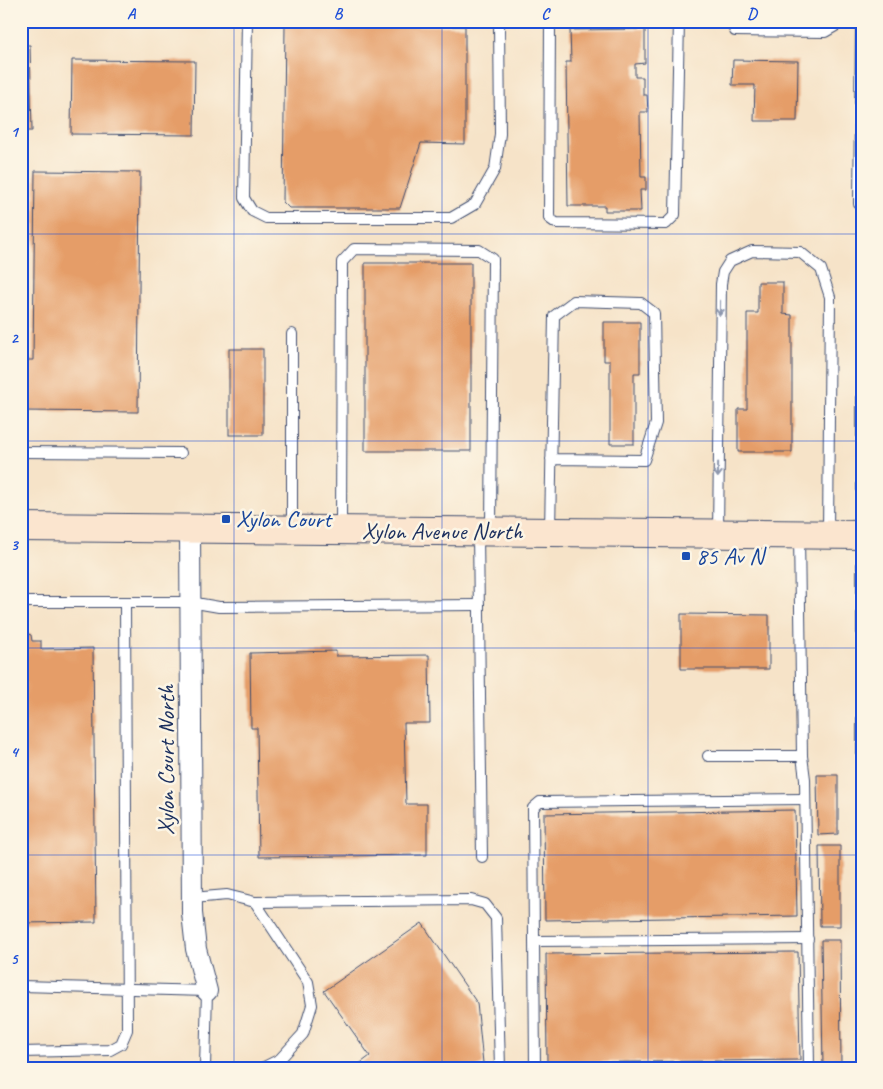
<svg xmlns="http://www.w3.org/2000/svg" width="883" height="1089" font-family="Caveat,sans-serif">
  <style>
    .building { fill: #e59d68 }
    .lines { fill: none; stroke-linecap: round; stroke-linejoin: round }
    .lane-casing { stroke: #3c4a6e; stroke-width: 12 }
    .street-casing { stroke: #3c4a6e; stroke-width: 22 }
    .secondary-casing { stroke: #3c4a6e; stroke-width: 30 }
    .lane { stroke: #fff; stroke-width: 10 }
    .street { stroke: #fff; stroke-width: 20 }
    .secondary { stroke: #fbe5cf; stroke-width: 28 }
    .oneway { stroke: #8d97ae }
    .grid { fill: none; stroke: #1d4ed8; stroke-width: 1; stroke-opacity: 0.55 }
    .transit-dot { fill: #1a4fb4; stroke: #fcf5e5; stroke-width: 2 }
    .labels { text-anchor: middle; dominant-baseline: central; stroke-width: 5; stroke-linejoin: round; paint-order: stroke }
    .transit-label { font-size: 24px; fill: #164399; stroke: #fcf5e5; text-anchor: start }
    .street-label { font-size: 24px; fill: #1b2f5e; stroke: #fcf5e5 }
    .neatline { fill: none; stroke: #1d4ed8; stroke-width: 2 }
    .grid-label { font-size: 16px; text-anchor: middle; font-weight: bold; fill: #1d4ed8 }
  </style>
  <rect width="100%" height="100%" fill="#fcf5e5"/>
  <filter id="ink" filterUnits="userSpaceOnUse"><feTurbulence type="fractalNoise" baseFrequency=".02" numOctaves="2"/><feDisplacementMap in="SourceGraphic" scale="10" xChannelSelector="R" yChannelSelector="G"/><feConvolveMatrix kernelMatrix="1 2 1 2 8 2 1 2 1" color-interpolation-filters="sRGB"/></filter>
  <filter id="wash" filterUnits="userSpaceOnUse"><feTurbulence type="fractalNoise" baseFrequency=".0096" numOctaves="4" result="noise"/><feDisplacementMap in="SourceGraphic" scale="20" xChannelSelector="R" yChannelSelector="G"/><feGaussianBlur stdDeviation="1.12" result="paint"/><feColorMatrix in="noise" values="0 0 0 0 0 0 0 0 0 0 0 0 0 0 0 0 0 1.4 0 .05"/><feComposite in="paint" operator="in"/></filter>
  <g filter="url(#wash)">
    <rect width="100%" height="100%" fill="#f6e3c8"/>
    <g id="blocks">
      <g class="building">
        <path d="M 285,25 L 465,26 L 465,144 L 421,143 L 400,208 L 289,208 L 283,202 Z"/>
        <path d="M 645,29 L 645,63 L 635,64 L 635,77 L 643,77 L 643,95 L 647,95 L 648,112 L 640,112 L 641,177 L 646,177 L 646,190 L 640,190 L 641,211 L 605,211 L 605,206 L 568,206 L 566,62 L 571,62 L 570,30 Z"/>
        <path d="M 21,45 L 30,45 L 32,131 L 21,131 Z"/>
        <path d="M 72,60 L 195,61 L 194,135 L 71,134 Z"/>
        <path d="M 733,60 L 798,61 L 797,121 L 754,121 L 755,85 L 732,85 Z"/>
        <path d="M 35,171 L 140,172 L 138,412 L 21,411 L 21,360 L 33,360 Z"/>
        <rect x="365" y="263" width="106" height="188"/>
        <path d="M 758,282 L 783,282 L 783,314 L 792,315 L 792,452 L 738,452 L 738,409 L 747,409 L 747,313 L 758,313 Z"/>
        <path d="M 604,322 L 640,322 L 640,373 L 634,373 L 634,444 L 610,444 L 610,361 L 604,361 Z"/>
        <rect x="229" y="349" width="34" height="86"/>
        <path d="M 681,614 L 769,615 L 769,669 L 681,669 Z"/>
        <path d="M 21,631 L 31,635 L 32,641 L 41,641 L 41,649 L 93,648 L 96,922 L 21,923 Z"/>
        <path d="M 336,651 L 336,656 L 429,655 L 430,723 L 404,723 L 406,804 L 427,804 L 427,855 L 259,857 L 257,728 L 251,728 L 250,653 Z"/>
        <path d="M 817,775 L 838,775 L 838,834 L 818,835 Z"/>
        <path d="M 795,810 L 797,916 L 545,920 L 544,814 Z"/>
        <path d="M 819,846 L 840,846 L 840,926 L 820,926 Z"/>
        <path d="M 422,923 L 477,1003 L 483,1063 L 476,1068 L 354,1068 L 370,1056 L 324,991 Z"/>
        <path d="M 821,940 L 840,940 L 841,1068 L 823,1068 Z"/>
        <path d="M 798,952 L 800,1060 L 547,1063 L 546,954 Z"/>
      </g>
    </g>
  </g>
  <g filter="url(#ink)">
    <use href="#blocks" fill-opacity="0" stroke="#3c4a6e" stroke-width="1"/>
    <g class="lines">
      <g class="lane-casing">
        <g id="lane">
          <path d="M 247,21 L 244,198 L 252,211 L 266,218 L 451,218 L 475,204 L 495,169 L 500,134 L 499,21"/>
          <path d="M 550,21 L 549,218 L 556,223 L 666,224 L 675,215 L 679,21"/>
          <path d="M 730,21 L 735,31 L 825,32 L 844,21"/>
          <path d="M 861,21 L 859,204 L 862,206"/>
          <path d="M 862,356 L 862,851"/>
          <path d="M 21,452 L 181,453"/>
          <path d="M 292,529 L 292,334"/>
          <path d="M 341,530 L 342,262 L 354,249 L 479,250 L 493,259 L 491,530"/>
          <path d="M 550,530 L 554,316 L 574,301 L 641,303 L 654,313 L 656,423 L 644,460 L 551,459"/>
          <path d="M 718,532 L 721,284 L 723,272 L 730,261 L 752,251 L 800,252 L 821,269 L 830,297 L 828,534"/>
          <path d="M 478,533 L 482,857"/>
          <path d="M 21,602 L 190,602 L 219,607 L 479,605"/>
          <path d="M 708,756 L 802,756 L 799,535"/>
          <path d="M 802,756 L 805,779 L 809,1068"/>
          <path d="M 192,898 L 227,895 L 255,902 L 471,900 L 485,904 L 496,918 L 500,1068"/>
          <path d="M 255,902 L 308,982 L 312,1005 L 303,1034 L 280,1059 L 262,1068"/>
          <path d="M 534,941 L 808,939"/>
          <path d="M 21,986 L 207,991 L 205,1068"/>
          <path d="M 21,1052 L 110,1050 L 121,1044 L 127,1030 L 125,602"/>
          <path d="M 535,1068 L 533,808 L 540,802 L 805,799"/>
        </g>
      </g>
      <g class="street-casing">
        <path id="street" d="M 190,528 L 192,913 L 196,949 L 207,991"/>
      </g>
      <g class="secondary-casing">
        <path id="secondary" d="M 21,527 L 862,535"/>
      </g>
      <use href="#lane" class="lane"/>
      <use href="#street" class="street"/>
      <use href="#secondary" class="secondary"/>
    </g>
    <defs><path id="oneway-shaft" d="M-6 0H5M1.5-3L5.5 0L1.5 3" fill="none" stroke-width="1.6" stroke-linecap="round" stroke-linejoin="round" transform="scale(1.25)"/></defs>
    <g class="oneway">
      <use href="#oneway-shaft" transform="translate(720 308) rotate(91)"/>
      <use href="#oneway-shaft" transform="translate(718 470) rotate(91)"/>
    </g>
  </g>
  <path class="grid" d="M 234,21 L 234,1068M 442,21 L 442,1068M 648,21 L 648,1068M 21,234 L 862,234M 21,441 L 862,441M 21,648 L 862,648M 21,855 L 862,855"/>
  <g class="transit-dot">
    <rect x="221" y="514" width="10" height="10" rx="2.5"/>
    <rect x="681" y="551" width="10" height="10" rx="2.5"/>
  </g>
  <g class="labels">
    <g class="transit-label">
      <text x="236" y="519">Xylon Court</text>
      <text x="696" y="556">85 Av N</text>
    </g>
    <g class="street-label">
      <text x="442" y="531">Xylon Avenue North</text>
      <text transform="translate(166 760) rotate(-90)">Xylon Court North</text>
    </g>
  </g>
  <rect width="883" height="1089" fill="none" stroke="#fcf5e5" stroke-width="55"/>
  <rect x="28" y="28" width="828" height="1034" class="neatline"/>
  <g class="grid-label">
    <text x="131" y="19">A</text>
    <text x="338" y="19">B</text>
    <text x="545" y="19">C</text>
    <text x="752" y="19">D</text>
    <text x="14" y="137">1</text>
    <text x="14" y="343">2</text>
    <text x="14" y="550">3</text>
    <text x="14" y="757">4</text>
    <text x="14" y="964">5</text>
  </g>
</svg>
